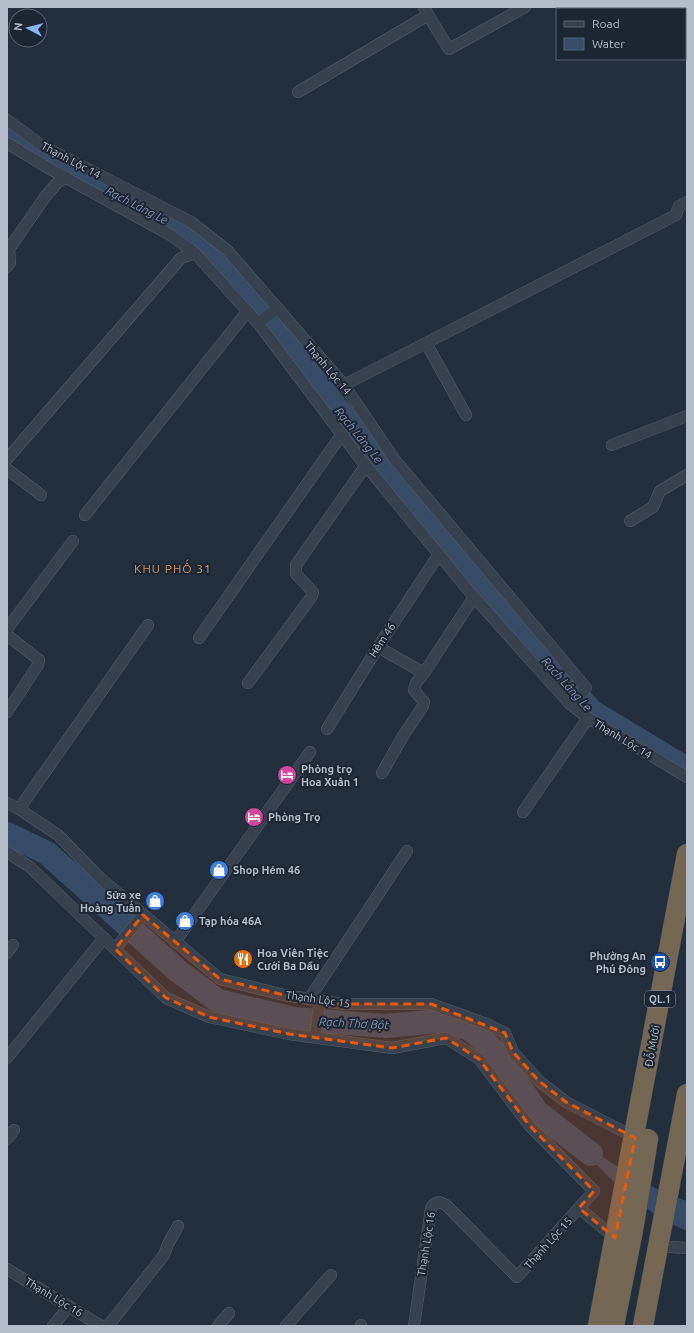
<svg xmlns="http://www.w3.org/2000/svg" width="694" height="1333" font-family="Ubuntu,sans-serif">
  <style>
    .water { fill: #394c67 }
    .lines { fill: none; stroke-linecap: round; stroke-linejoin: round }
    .river { stroke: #394c67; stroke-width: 24 }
    .street-casing { stroke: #565f6c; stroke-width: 12 }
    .highway-casing { stroke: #434c59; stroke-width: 21 }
    .street { stroke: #38414e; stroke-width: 11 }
    .highway { stroke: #746855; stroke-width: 20 }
    .marked { fill: #e8590c; fill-opacity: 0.2; stroke: #e8590c; stroke-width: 3; stroke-dasharray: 8 5; stroke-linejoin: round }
    .labels { text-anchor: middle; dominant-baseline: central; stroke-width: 4; stroke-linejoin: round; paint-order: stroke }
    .shield { fill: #1d2633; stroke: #878f9c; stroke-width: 1 }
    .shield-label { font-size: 10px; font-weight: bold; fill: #b4bcc9 }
    .street-label { font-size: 11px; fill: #b4bcc9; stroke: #1d2633 }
    .poi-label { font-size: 11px; font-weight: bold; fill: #b4bcc9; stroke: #1d2633; text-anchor: start }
    .water-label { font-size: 12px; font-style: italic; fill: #7c92b1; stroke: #1d2633 }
    .neighbourhood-label { font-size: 12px; letter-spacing: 1px; fill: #d59563; stroke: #1d2633 }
  </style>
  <rect width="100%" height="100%" fill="#242f3e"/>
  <path class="water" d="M 565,1133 C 603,1156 645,1188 687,1201 L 687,1231 L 661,1219 L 624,1192 Z"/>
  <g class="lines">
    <g class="river">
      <path d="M 7,133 L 36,152 L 174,224 L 214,254 L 476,582 L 591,711 L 687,769"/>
      <path d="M 7,834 L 47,853 L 178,971 L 218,1001 L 294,1019 L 386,1026 L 439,1021 L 471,1029 L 498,1055 L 537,1112 L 591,1154"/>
    </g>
    <g class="street-casing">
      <g id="street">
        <path d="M 424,7 L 428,15 L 449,49 L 525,7"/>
        <path d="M 298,92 L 428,15"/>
        <path d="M 7,120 L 43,146 L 191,222 L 227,250 L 344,385 L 395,460 L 586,688 L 570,704"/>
        <path d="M 7,143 L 50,169 L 172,236 L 195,253"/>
        <path d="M 7,267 L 10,263 L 9,249 L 45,197 L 57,183 L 66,177"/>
        <path d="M 258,323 L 278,308"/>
        <path d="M 426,343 L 466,415"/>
        <path d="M 344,385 L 676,215 L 679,206 L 687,202"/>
        <path d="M 612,445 L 687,416"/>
        <path d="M 7,459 L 181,258 L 195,253 L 258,323 L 358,456 L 474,597 L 570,704 L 588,718 L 687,777"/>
        <path d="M 7,469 L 41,495"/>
        <path d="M 85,515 L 247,312"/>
        <path d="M 630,521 L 653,507 L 660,491 L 687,475"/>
        <path d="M 7,629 L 73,541"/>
        <path d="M 7,635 L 39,660 L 38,665 L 7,712"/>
        <path d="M 199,638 L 342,434"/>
        <path d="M 378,647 L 424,673 L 474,597"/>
        <path d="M 248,683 L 312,596 L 313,592 L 296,574 L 296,565 L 366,465"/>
        <path d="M 327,729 L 378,647 L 439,554"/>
        <path d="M 382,773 L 403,736 L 423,706 L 424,702 L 414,690 L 416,683 L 424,673"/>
        <path d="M 7,803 L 19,809 L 58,835 L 100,878 L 220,979 L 284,995 L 343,1004 L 431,1004 L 487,1024 L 505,1033 L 513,1052 L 539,1081 L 566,1102 L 638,1139"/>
        <path d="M 19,809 L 148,625"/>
        <path d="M 523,812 L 588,718"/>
        <path d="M 7,852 L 30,867 L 166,998 L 209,1017 L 289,1034 L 392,1048 L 446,1038 L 479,1059 L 529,1125 L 594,1191 L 517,1277 L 446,1205 L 439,1202 L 434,1204 L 431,1208 L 414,1326"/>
        <path d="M 175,942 L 310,752"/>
        <path d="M 115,949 L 143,915"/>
        <path d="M 7,953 L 13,945"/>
        <path d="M 309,999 L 407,851"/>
        <path d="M 315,1037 L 320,1000"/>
        <path d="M 7,1058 L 104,938"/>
        <path d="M 7,1139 L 14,1130"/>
        <path d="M 579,1208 L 615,1238"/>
        <path d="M 670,1247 L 687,1248"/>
        <path d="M 7,1269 L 101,1326"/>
        <path d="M 53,1326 L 69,1306"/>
        <path d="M 108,1326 L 164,1255 L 168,1244 L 178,1226"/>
        <path d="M 218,1326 L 229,1313"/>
        <path d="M 286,1326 L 331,1275"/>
        <path d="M 361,1326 L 361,1325"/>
      </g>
    </g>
    <g class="highway-casing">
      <g id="highway">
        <path d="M 598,1326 L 687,854"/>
        <path d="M 614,1326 L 633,1230 L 648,1139"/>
        <path d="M 643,1326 L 687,1094"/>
      </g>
    </g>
    <use href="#street" class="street"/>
    <use href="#highway" class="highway"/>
  </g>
  <path class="marked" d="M 143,915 L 220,979 L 284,995 L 343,1004 L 431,1004 L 505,1033 L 513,1052 L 539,1081 L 566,1102 L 635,1138 L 615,1238 L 579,1208 L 594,1191 L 529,1125 L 479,1059 L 446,1038 L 392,1048 L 289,1034 L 209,1017 L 166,998 L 115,949 Z"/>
  <defs>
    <g id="hotel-disc" transform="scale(1)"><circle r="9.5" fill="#d1479c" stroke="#1d2633"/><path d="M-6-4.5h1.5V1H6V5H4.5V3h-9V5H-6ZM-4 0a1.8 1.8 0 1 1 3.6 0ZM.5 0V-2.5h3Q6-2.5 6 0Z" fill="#fff"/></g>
    <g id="shop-disc" transform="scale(1)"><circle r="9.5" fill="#3f7fe0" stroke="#1d2633"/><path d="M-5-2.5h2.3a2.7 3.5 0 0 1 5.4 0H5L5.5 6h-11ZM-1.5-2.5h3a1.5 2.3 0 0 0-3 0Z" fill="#fff"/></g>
    <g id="restaurant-disc" transform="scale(1)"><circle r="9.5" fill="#e8710a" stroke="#1d2633"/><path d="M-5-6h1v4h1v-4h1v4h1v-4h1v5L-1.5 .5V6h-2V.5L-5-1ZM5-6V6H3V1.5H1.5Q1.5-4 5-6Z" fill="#fff"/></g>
    <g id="bus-disc" transform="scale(1)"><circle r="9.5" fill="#1a4fb4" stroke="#1d2633"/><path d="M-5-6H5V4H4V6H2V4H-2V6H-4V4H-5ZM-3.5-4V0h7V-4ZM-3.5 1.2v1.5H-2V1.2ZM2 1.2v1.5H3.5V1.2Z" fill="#fff"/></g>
  </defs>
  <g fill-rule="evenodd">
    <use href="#hotel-disc" x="287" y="775"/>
    <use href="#hotel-disc" x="254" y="817"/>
    <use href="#shop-disc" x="219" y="870"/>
    <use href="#shop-disc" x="155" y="901"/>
    <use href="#shop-disc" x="185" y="921"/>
    <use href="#restaurant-disc" x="243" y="959"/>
    <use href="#bus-disc" x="660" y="962"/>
  </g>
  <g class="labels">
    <rect class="shield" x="645" y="991" width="30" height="16" rx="3"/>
    <g class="shield-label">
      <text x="660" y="999">QL.1</text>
    </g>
    <g class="street-label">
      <text transform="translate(71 160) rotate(28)">Thạnh Lộc 14</text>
      <text transform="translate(328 368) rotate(50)">Thạnh Lộc 14</text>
      <text transform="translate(382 640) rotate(-57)">Hẻm 46</text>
      <text transform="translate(623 739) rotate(31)">Thạnh Lộc 14</text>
      <text transform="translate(318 999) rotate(8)">Thạnh Lộc 15</text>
      <text transform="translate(652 1046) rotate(-80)">Đỗ Mười</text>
      <text transform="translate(548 1243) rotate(-48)">Thạnh Lộc 15</text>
      <text transform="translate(426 1244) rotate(-81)">Thạnh Lộc 16</text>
      <text transform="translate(54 1297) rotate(31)">Thạnh Lộc 16</text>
    </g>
    <g class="poi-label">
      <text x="301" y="769">Phòng trọ<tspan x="301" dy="13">Hoa Xuân 1</tspan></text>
      <text x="268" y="817">Phòng Trọ</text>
      <text x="233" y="870">Shop Hẻm 46</text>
      <text x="141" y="895" text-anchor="end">Sửa xe<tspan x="141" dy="13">Hoàng Tuấn</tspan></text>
      <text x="199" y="921">Tạp hóa 46A</text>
      <text x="257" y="953">Hoa Viên Tiệc<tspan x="257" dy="13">Cưới Ba Dẩu</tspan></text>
      <text x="646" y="956" text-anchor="end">Phường An<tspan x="646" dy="13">Phú Đông</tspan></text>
    </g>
    <g class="water-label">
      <text transform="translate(137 205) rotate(27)">Rạch Láng Le</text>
      <text transform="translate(359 435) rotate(51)">Rạch Láng Le</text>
      <text transform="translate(567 684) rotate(48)">Rạch Láng Le</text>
      <text transform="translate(354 1023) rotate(3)">Rạch Thợ Bột</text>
    </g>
    <g class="neighbourhood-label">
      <text x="173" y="568">KHU PHỐ 31</text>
    </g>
  </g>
  <rect width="694" height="1333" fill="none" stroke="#b4bcc9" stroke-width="16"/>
  <rect x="556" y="8" width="130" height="52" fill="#1d2633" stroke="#59626f"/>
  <rect x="564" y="21" width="20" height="6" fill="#38414e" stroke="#59626f"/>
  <text x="592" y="28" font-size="12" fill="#b4bcc9">Road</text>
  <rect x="564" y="38" width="20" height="12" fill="#394c67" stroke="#59626f"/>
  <text x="592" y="48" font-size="12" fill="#b4bcc9">Water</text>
  <g transform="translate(28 28) rotate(277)"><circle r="19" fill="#1d2633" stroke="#59626f"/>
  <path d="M0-3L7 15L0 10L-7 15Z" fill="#8ab4f8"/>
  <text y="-6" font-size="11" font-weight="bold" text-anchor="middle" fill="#b4bcc9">N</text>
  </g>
</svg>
